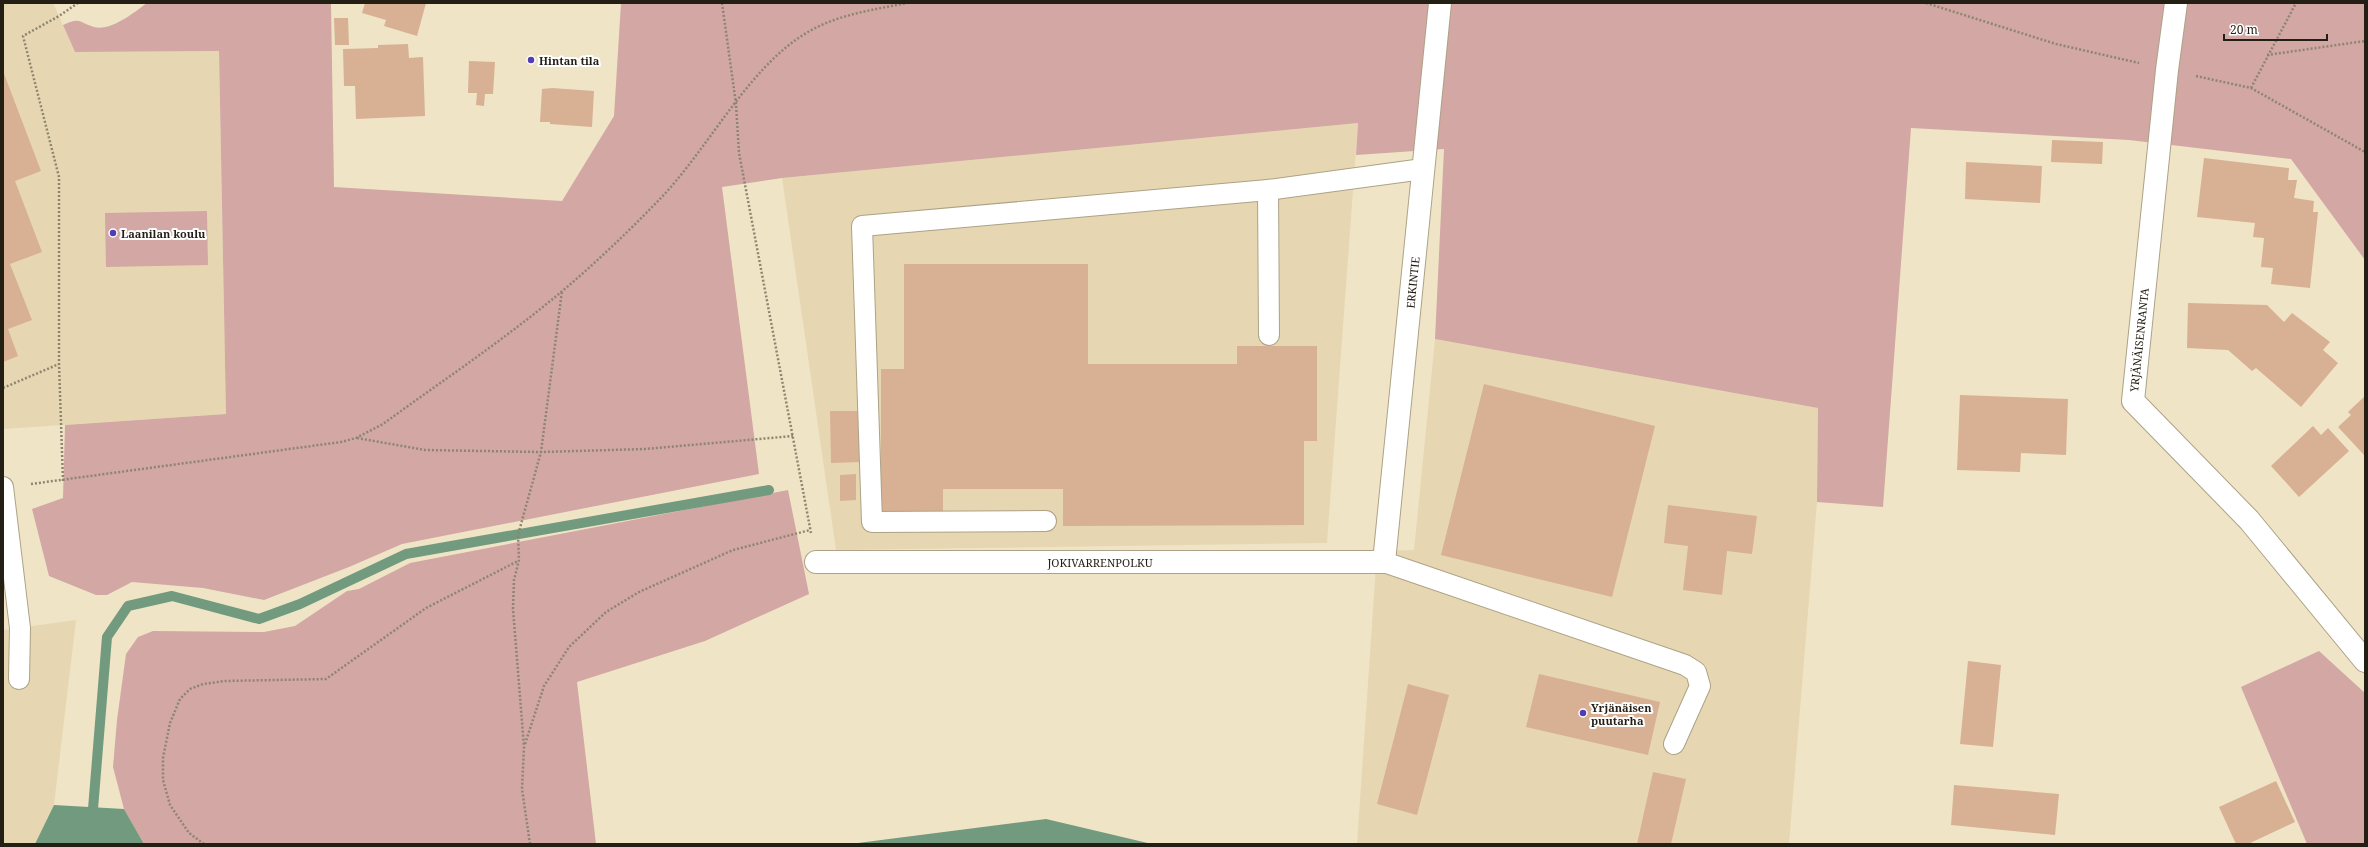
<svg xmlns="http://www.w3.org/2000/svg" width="2368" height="847" font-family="'Noto Serif',serif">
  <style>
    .built { fill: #e6d7b2 }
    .green { fill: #d2a7a4 }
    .water { fill: #719a7e }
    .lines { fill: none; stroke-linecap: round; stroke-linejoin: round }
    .stream { stroke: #719a7e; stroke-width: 10 }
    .building { fill: #d8b094 }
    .lane-casing { stroke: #ada286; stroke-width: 22 }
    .street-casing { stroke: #ada286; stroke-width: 24 }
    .path { stroke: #8e8570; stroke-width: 2.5; stroke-dasharray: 2 2; stroke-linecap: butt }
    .lane { stroke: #fff; stroke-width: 20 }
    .street { stroke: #fff; stroke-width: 22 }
    .poi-dot { fill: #503db5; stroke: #fff; stroke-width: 1.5 }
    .labels { text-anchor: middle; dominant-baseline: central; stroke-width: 4; stroke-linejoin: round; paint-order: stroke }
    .poi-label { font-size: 11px; font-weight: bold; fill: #241f14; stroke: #fff; text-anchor: start }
    .street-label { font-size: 11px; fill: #241f14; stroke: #fff }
  </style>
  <rect width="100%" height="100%" fill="#f0e4c6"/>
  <g class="built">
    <path d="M 3,3 L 53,3 L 75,52 L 219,51 L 226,414 L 3,429 Z"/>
    <path d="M 1358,123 L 1327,543 L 836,550 L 782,178 Z"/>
    <path d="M 1435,339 L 1818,408 L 1817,502 L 1789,844 L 1357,844 L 1377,551 L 1414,550 Z"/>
    <path d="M 76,620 L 54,805 L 35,844 L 3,844 L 3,630 Z"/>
  </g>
  <g class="green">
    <path d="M 147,3 L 331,3 L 334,187 L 562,201 L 614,116 L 621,3 L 2365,3 L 2365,260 L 2291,159 L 2129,140 L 1911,128 L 1883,507 L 1817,502 L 1818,408 L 1435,339 L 1444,149 L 1356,155 L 1358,123 L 782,178 L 722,187 L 759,474 L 402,544 L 349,567 L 264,600 L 203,588 L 132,582 L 107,595 L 96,595 L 49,576 L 32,509 L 63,498 L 65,425 L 226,414 L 219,51 L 75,52 L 63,25 C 81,17 78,22 94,27 C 110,32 135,12 147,3 Z"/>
    <path d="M 207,211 L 208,265 L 106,267 L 105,213 Z"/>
    <path d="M 788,490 L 809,594 L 705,641 L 577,682 L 596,844 L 144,844 L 124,809 L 113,767 L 117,720 L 126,654 L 138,637 L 153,631 L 264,632 L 295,626 L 347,591 L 359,589 L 410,563 Z"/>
    <path d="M 2319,651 L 2365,693 L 2365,844 L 2307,844 L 2241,687 Z"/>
  </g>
  <g class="water">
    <path d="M 54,805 L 124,809 L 144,844 L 35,844 Z"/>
    <path d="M 1046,819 L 1152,844 L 850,844 Z"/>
  </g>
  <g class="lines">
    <path class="stream" d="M 93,809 L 107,637 L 128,606 L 172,596 L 259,619 L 300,604 L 406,554 L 769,490"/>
  </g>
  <g class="building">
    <path d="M 365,3 L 426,3 L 417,36 L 384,26 L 386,20 L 362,13 Z"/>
    <path d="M 334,18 L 348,18 L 349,45 L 335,45 Z"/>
    <path d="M 408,44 L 409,58 L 423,57 L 425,116 L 356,119 L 355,86 L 344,86 L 343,49 L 378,48 L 378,45 Z"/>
    <path d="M 469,61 L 495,62 L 493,94 L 485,94 L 484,106 L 476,105 L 477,93 L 468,93 Z"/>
    <path d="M 3,71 L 41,171 L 15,181 L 42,252 L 10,264 L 32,320 L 8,329 L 18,356 L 3,362 Z"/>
    <path d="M 552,88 L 594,91 L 592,127 L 550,124 L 550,122 L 540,122 L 542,89 Z"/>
    <path d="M 2052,140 L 2103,142 L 2102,164 L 2051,162 Z"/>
    <path d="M 2204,158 L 2289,168 L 2288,180 L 2297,180 L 2294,198 L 2314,201 L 2313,212 L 2318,212 L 2310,288 L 2271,284 L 2273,268 L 2261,267 L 2264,238 L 2253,237 L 2255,223 L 2197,217 Z"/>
    <path d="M 1966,162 L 2042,166 L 2040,203 L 1965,199 Z"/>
    <path d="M 904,264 L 1088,264 L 1088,364 L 1237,364 L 1237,346 L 1317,346 L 1317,441 L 1304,441 L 1304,525 L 1063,526 L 1063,489 L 943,489 L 943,512 L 881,512 L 881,369 L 904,369 Z"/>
    <path d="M 2188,303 L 2267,305 L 2284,322 L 2292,313 L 2330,342 L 2323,350 L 2338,363 L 2301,407 L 2256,368 L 2252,371 L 2228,350 L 2187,348 Z"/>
    <path d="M 1484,384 L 1655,426 L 1612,597 L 1441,555 Z"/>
    <path d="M 1960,395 L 2068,399 L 2066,455 L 2021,453 L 2020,472 L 1957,470 Z"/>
    <path d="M 2365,396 L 2365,456 L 2338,427 L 2351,415 L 2348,412 Z"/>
    <path d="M 830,411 L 860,411 L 861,462 L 831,463 Z"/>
    <path d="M 2313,426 L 2321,435 L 2328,428 L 2349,451 L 2299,497 L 2271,466 Z"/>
    <path d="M 856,474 L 856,500 L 840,501 L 840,475 Z"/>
    <path d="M 1668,505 L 1757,516 L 1752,554 L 1727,551 L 1722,595 L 1683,590 L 1688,546 L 1664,543 Z"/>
    <path d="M 1968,661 L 2001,665 L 1993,747 L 1960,744 Z"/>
    <path d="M 1539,674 L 1660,702 L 1648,755 L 1526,727 Z"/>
    <path d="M 1408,684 L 1449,695 L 1417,815 L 1377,804 Z"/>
    <path d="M 1653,772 L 1686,779 L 1671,844 L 1637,844 Z"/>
    <path d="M 2276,781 L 2295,822 L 2248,844 L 2236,844 L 2219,807 Z"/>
    <path d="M 1954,785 L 2059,794 L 2055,835 L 1951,825 Z"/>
  </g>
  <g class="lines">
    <g class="lane-casing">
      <g id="lane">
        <path d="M 1268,190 L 1269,335"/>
        <path d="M 3,487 L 20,628 L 19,679"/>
        <path d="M 1046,521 L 872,522 L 862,226 L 1268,190 L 1423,169"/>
        <path d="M 1384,562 L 1685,665 L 1696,672 L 1700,686 L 1674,744"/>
      </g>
    </g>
    <g class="street-casing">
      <g id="street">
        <path d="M 2176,3 L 2167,70 L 2133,401 L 2249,520 L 2365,661"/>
        <path id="s1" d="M 816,562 L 1384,562 L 1440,3"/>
      </g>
    </g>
    <g class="path">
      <path d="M 722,3 L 736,104 L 739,153 L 811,533"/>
      <path d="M 1926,3 L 2056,44 L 2139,63"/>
      <path d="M 2267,55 L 2365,41"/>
      <path d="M 2196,76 L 2251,88 L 2365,152"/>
      <path d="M 2251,88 L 2296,3"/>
      <path d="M 3,388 L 59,364"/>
      <path d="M 357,438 L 425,450 L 541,452 L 645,449 L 793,436"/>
      <path d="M 63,481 L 59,364 L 59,177 L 23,36 L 59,16 L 78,3"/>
      <path d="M 31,484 L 341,442 L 356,438 L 383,424 C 435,386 489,350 539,310 C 581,277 621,239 658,201 C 707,151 746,71 803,35 C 834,15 872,10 907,3"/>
      <path d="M 525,744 L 544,686 L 569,647 L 606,612 L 639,592 L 733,550 L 810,530"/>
      <path d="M 204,844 L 189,833 L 170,805 L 163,780 L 163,758 L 170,723 L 180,699 L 190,689 L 203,684 L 225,681 L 326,679 L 426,608 L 518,561"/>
      <path d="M 530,844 L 522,789 L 524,747 L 513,609 L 514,580 L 519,560 L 518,535 L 541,452 L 562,291"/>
    </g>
    <use href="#lane" class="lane"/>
    <use href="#street" class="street"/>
  </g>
  <g class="poi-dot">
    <circle cx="531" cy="60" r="4"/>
    <circle cx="113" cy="233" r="4"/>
    <circle cx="1583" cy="713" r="4"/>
  </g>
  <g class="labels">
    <g class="poi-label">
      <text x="539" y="60">Hintan tila</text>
      <text x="121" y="233">Laanilan koulu</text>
      <text x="1591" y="707">Yrjänäisen<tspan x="1591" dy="13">puutarha</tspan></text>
    </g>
    <g class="street-label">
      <text stroke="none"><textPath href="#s1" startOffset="849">ERKINTIE</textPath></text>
      <text transform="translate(2139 340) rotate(-84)">YRJÄNÄISENRANTA</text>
      <text stroke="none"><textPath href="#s1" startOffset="284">JOKIVARRENPOLKU</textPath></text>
    </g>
  </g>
  <rect width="2368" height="847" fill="none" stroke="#241f14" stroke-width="8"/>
  <path d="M2224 34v6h103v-6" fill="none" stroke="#241f14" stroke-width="2"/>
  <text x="2230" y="34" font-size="12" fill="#241f14" stroke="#ffffff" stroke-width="3" paint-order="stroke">20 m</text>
</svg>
